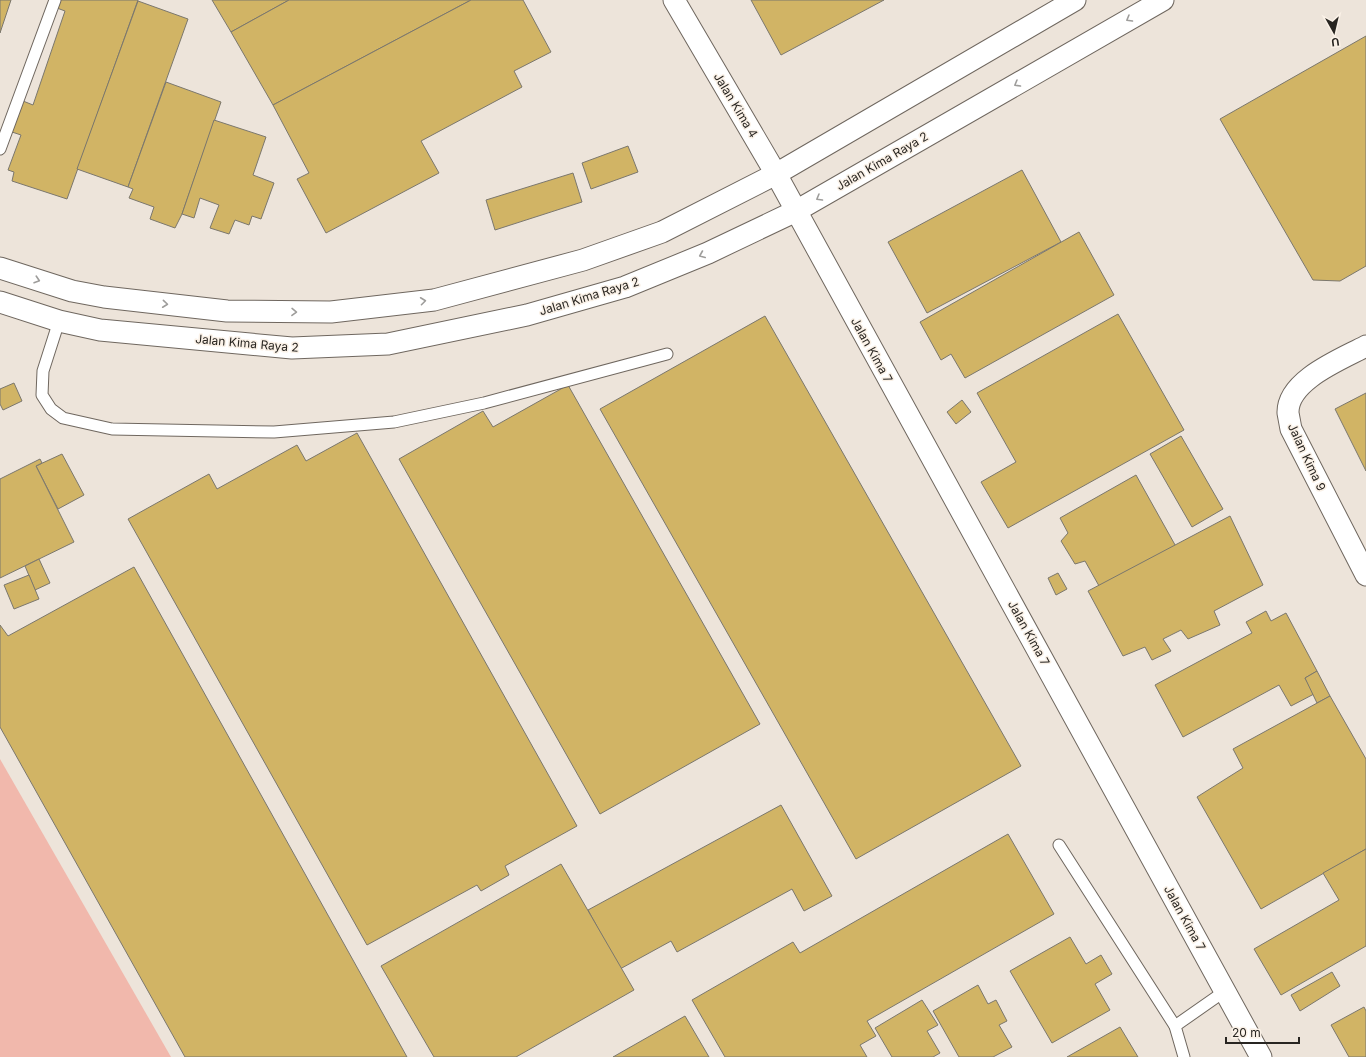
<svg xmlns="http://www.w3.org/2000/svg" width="1366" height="1057" font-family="Inter,sans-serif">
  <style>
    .green { fill: #f1b8ac }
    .building { fill: #d1b465; stroke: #7b776d }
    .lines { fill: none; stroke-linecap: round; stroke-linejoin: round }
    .lane-casing { stroke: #6f675f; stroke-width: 13 }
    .street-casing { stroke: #6f675f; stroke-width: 23 }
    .lane { stroke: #fff; stroke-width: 11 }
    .street { stroke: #fff; stroke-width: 21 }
    .oneway { stroke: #9e9d9b }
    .labels { text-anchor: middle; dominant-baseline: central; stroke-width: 3; stroke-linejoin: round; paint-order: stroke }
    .street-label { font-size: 12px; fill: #282521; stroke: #faf1e7 }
  </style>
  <rect width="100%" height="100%" fill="#ede4da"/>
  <path class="green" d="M 0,759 L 171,1057 L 0,1057 Z"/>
  <g class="building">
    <path d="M 0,0 L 11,0 L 0,33 Z"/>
    <path d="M 60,0 L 138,0 L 67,199 L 12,181 L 14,172 L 8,170 L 21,135 L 12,132 L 23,101 L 33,105 L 65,11 L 57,8 Z"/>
    <path d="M 212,0 L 289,0 L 231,32 Z"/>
    <path d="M 289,0 L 471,0 L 273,105 L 231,32 Z"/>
    <path d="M 471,0 L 523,0 L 551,52 L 514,71 L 522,87 L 421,141 L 439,173 L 326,233 L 297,179 L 309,173 L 273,105 Z"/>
    <path d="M 751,0 L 884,0 L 781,55 Z"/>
    <path d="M 138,1 L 188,19 L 128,187 L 77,169 Z"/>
    <path d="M 1366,36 L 1366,266 L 1340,281 L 1313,280 L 1220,119 Z"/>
    <path d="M 166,82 L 221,102 L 182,214 L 175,228 L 150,219 L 154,207 L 129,198 L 133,189 L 128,187 Z"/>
    <path d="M 214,120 L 266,137 L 253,175 L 274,183 L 261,219 L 252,216 L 249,225 L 235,220 L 229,234 L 210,228 L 219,205 L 200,198 L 194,218 L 182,214 Z"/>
    <path d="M 628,146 L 638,172 L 591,189 L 582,163 Z"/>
    <path d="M 1022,170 L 1061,242 L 927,313 L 888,242 Z"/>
    <path d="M 573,173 L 582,202 L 495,230 L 486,200 Z"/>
    <path d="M 1079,232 L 1114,295 L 965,378 L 951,354 L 941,360 L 920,322 Z"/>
    <path d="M 1118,314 L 1184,430 L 1008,528 L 981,482 L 1016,462 L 977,393 Z"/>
    <path d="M 765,316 L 1021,766 L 856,859 L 600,409 Z"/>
    <path d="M 14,383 L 22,401 L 3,410 L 0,404 L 0,389 Z"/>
    <path d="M 568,385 L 760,724 L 600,814 L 399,459 L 483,411 L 493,427 Z"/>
    <path d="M 1366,393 L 1366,471 L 1335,409 Z"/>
    <path d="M 962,400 L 971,412 L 956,424 L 947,412 Z"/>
    <path d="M 357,433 L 577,826 L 505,866 L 509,875 L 481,891 L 477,885 L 367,945 L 128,519 L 209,474 L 217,489 L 297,445 L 306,461 Z"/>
    <path d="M 1181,436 L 1223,509 L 1192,527 L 1150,454 Z"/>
    <path d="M 62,454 L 84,495 L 58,509 L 36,466 Z"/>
    <path d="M 40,459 L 42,463 L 36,466 L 74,542 L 0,578 L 0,479 Z"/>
    <path d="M 1136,475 L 1179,552 L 1103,593 L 1085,561 L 1075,564 L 1061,541 L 1068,533 L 1060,518 Z"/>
    <path d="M 1230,516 L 1263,585 L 1214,611 L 1220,625 L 1188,639 L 1181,630 L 1163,639 L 1171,651 L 1152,660 L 1145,647 L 1123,656 L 1088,591 Z"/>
    <path d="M 39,559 L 50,583 L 35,590 L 25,566 Z"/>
    <path d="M 134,567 L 407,1057 L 185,1057 L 0,727 L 0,625 L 8,636 Z"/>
    <path d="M 1058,573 L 1067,589 L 1056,595 L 1048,578 Z"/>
    <path d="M 29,575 L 39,599 L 14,609 L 4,585 Z"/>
    <path d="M 1266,611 L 1271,621 L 1286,613 L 1317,671 L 1305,678 L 1314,694 L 1291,706 L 1279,685 L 1183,737 L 1155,685 L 1252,633 L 1246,622 Z"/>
    <path d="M 1317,671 L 1330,696 L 1317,703 L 1305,678 Z"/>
    <path d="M 1330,696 L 1366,759 L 1366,849 L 1261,909 L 1197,797 L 1243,768 L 1233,749 Z"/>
    <path d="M 781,805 L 832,896 L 804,911 L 792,889 L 677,952 L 671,941 L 620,969 L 588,910 Z"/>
    <path d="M 1008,834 L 1054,914 L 867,1021 L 876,1036 L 860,1045 L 867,1057 L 725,1057 L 692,1000 L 793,942 L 800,953 Z"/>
    <path d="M 1366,849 L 1366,946 L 1281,995 L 1254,949 L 1339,900 L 1323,873 Z"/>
    <path d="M 561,864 L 634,990 L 516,1057 L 434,1057 L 381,966 Z"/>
    <path d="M 1070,937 L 1086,964 L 1101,955 L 1112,974 L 1095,984 L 1110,1010 L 1052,1043 L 1010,971 Z"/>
    <path d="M 1332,972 L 1340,986 L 1300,1011 L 1291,995 Z"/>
    <path d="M 978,985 L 988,1004 L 996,1000 L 1007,1021 L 999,1025 L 1012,1047 L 993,1057 L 959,1057 L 933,1011 Z"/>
    <path d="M 922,1000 L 938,1025 L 927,1031 L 940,1053 L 933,1057 L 892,1057 L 875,1028 Z"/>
    <path d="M 1364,1007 L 1366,1011 L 1366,1057 L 1349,1057 L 1331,1025 Z"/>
    <path d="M 685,1016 L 709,1057 L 613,1057 Z"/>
    <path d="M 1120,1027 L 1138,1057 L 1067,1057 Z"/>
  </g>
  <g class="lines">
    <g class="lane-casing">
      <g id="lane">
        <path d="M 0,149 L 55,0"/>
        <path d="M 59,321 L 43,371 L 42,395 L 51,409 L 63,418 L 112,429 L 274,432 L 394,422 L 484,403 L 667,354"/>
        <path d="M 1059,845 L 1175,1026"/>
        <path d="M 1184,1057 L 1175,1026 L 1225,991"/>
      </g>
    </g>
    <g class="street-casing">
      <g id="street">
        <path d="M 674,0 L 776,174 L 1261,1057"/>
        <path d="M 0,268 L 72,291 L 104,297 L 227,311 L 331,312 L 434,300 L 583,260 L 662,232 L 776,174 L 1075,0"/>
        <path d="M 0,302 L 59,321 L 100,330 L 292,348 L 388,344 L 527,315 L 625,287 L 708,253 L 796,211 L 1163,0"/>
        <path d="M 1366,346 C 1342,359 1287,380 1288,413 C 1289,418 1290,424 1291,429 L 1366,575"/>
      </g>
    </g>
    <use href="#lane" class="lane"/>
    <use href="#street" class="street"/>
  </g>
  <defs><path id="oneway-chevron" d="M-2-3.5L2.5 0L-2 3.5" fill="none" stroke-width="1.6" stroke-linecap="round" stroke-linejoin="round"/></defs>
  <g class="oneway">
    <use href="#oneway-chevron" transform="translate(1129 19) rotate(150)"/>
    <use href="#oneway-chevron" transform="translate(1017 84) rotate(150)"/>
    <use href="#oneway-chevron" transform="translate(819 198) rotate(150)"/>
    <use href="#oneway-chevron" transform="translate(702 255) rotate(157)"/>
    <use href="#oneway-chevron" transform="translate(37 280) rotate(18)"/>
    <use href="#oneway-chevron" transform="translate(423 301) rotate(-7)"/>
    <use href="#oneway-chevron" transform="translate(165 304) rotate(6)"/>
    <use href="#oneway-chevron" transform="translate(294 312) rotate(1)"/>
  </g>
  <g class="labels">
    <g class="street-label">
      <text transform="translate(736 105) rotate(59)">Jalan Kima 4</text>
      <text transform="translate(882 161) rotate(-30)">Jalan Kima Raya 2</text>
      <text transform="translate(589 296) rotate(-17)">Jalan Kima Raya 2</text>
      <text transform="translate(247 343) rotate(5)">Jalan Kima Raya 2</text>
      <text transform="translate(872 350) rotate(61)">Jalan Kima 7</text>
      <text transform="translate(1307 457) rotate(65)">Jalan Kima 9</text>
      <text transform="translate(1029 633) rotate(61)">Jalan Kima 7</text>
      <text transform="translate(1185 918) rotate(61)">Jalan Kima 7</text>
    </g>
  </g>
  <g transform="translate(1334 32) rotate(172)" stroke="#faf1e7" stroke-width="3" paint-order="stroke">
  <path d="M0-3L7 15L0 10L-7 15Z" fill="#282521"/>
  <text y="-6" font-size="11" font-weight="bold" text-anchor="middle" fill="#282521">U</text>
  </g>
  <path d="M1226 1037v6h73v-6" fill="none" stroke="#282521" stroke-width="2"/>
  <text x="1232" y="1037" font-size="12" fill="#282521" stroke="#faf1e7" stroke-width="3" paint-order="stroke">20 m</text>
</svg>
